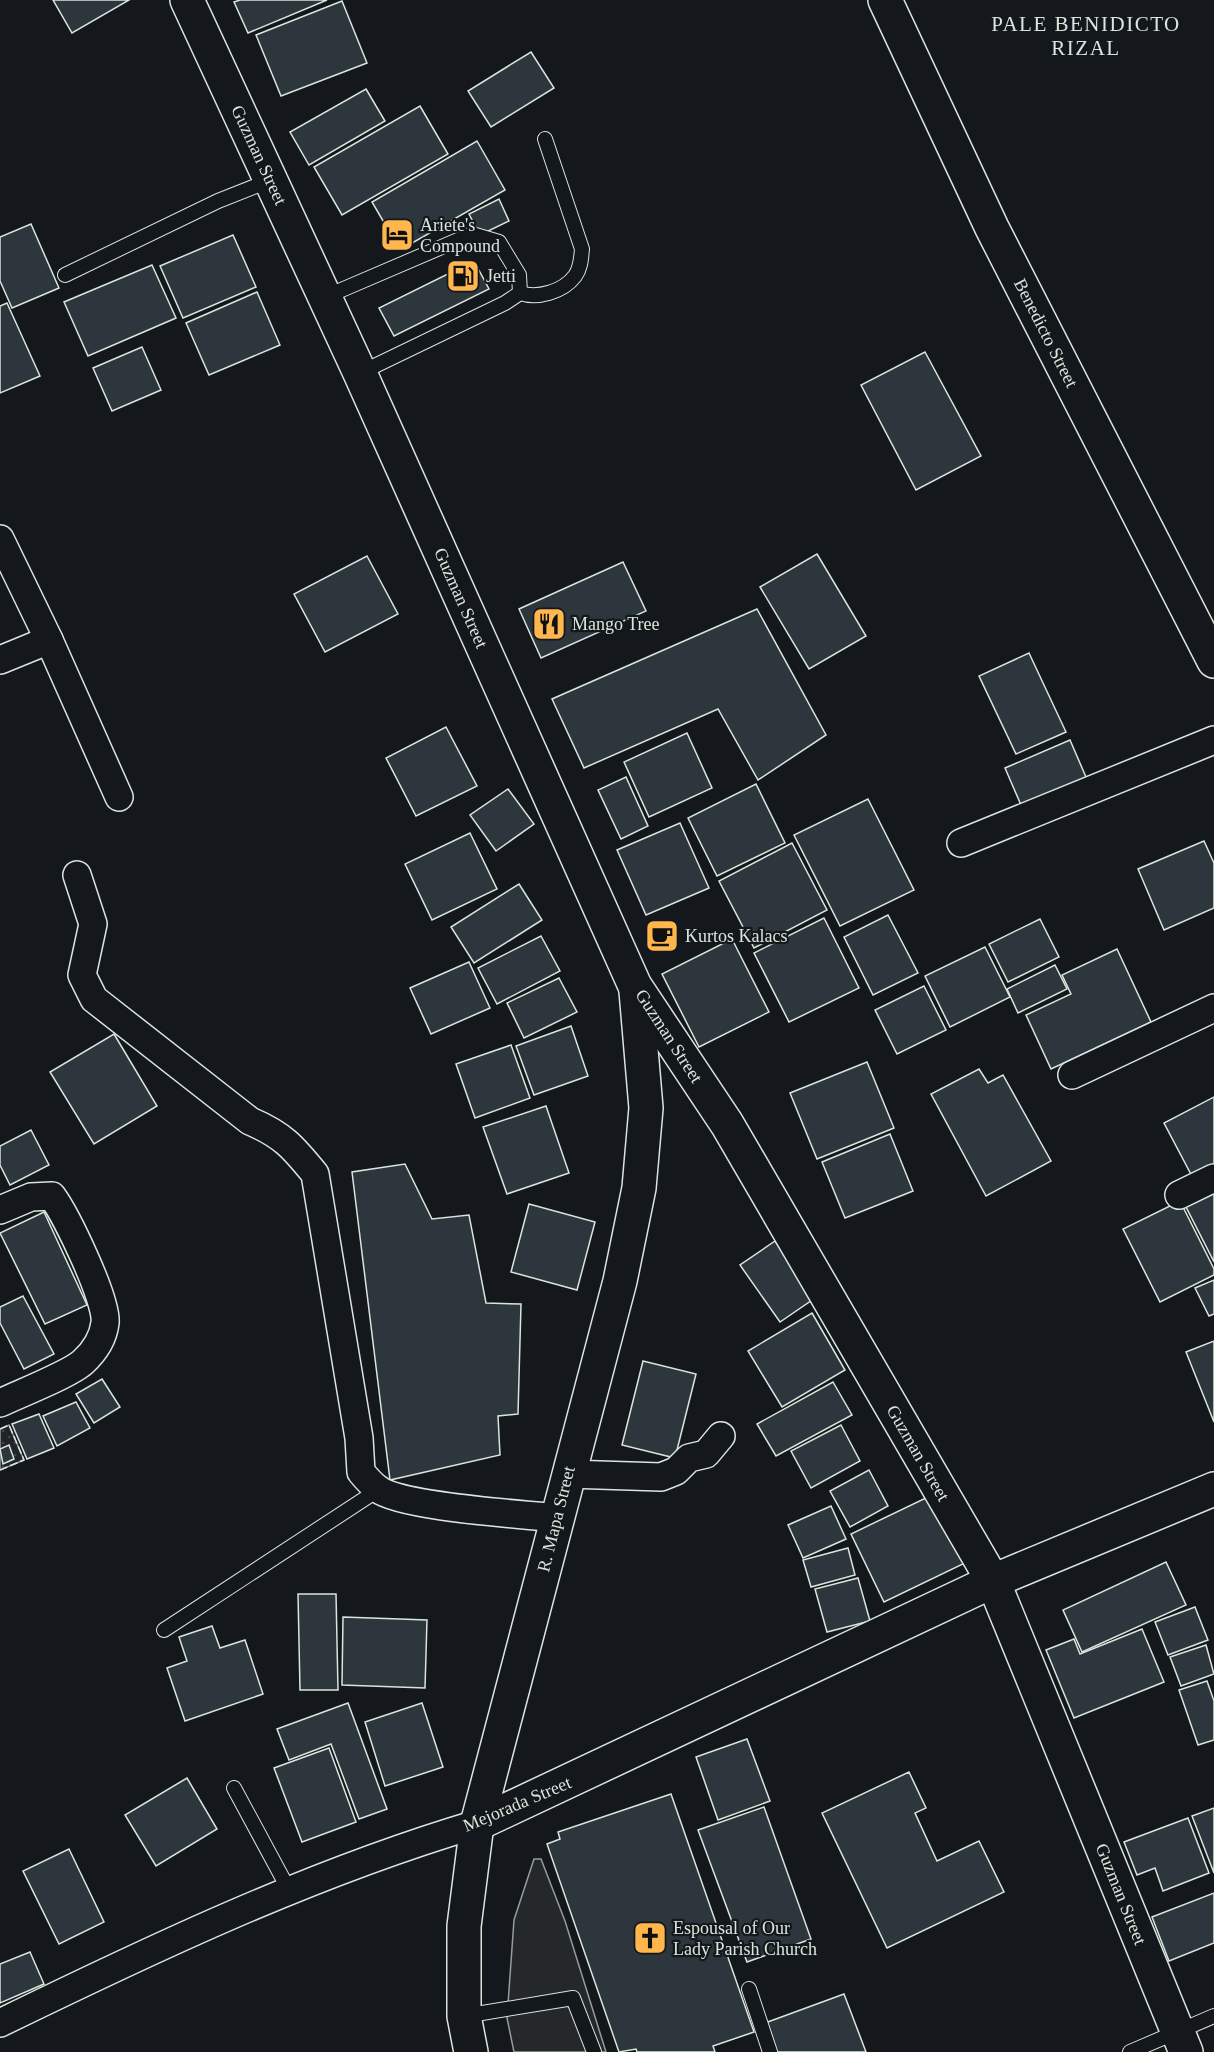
<svg xmlns="http://www.w3.org/2000/svg" width="1214" height="2052" font-family="'Times New Roman',serif">
  <style>
    .grass { fill: url(#grass-dots); stroke: #939e99; stroke-width: 1.5 }
    .parking { fill: #24282b; stroke: #939e99; stroke-width: 1.5 }
    .building { fill: #2c363c; stroke: #d8e6dc; stroke-width: 1.5 }
    .lines { fill: none; stroke-linecap: round; stroke-linejoin: round }
    .lane-casing { stroke: #d8e6dc; stroke-width: 16 }
    .street-casing { stroke: #d8e6dc; stroke-width: 30 }
    .secondary-casing { stroke: #d8e6dc; stroke-width: 36 }
    .lane { stroke: #14181c; stroke-width: 14 }
    .street { stroke: #14181c; stroke-width: 27 }
    .secondary { stroke: #14181c; stroke-width: 33 }
    .fence { stroke: #d8e6dc; stroke-width: 1.5; stroke-dasharray: 8 3; stroke-linecap: butt }
    .labels { text-anchor: middle; dominant-baseline: central; stroke-width: 4.5; stroke-linejoin: round; paint-order: stroke }
    .street-label { font-size: 18px; fill: #d8e6dc; stroke: #14181c }
    .poi-label { font-size: 18px; fill: #d8e6dc; stroke: #14181c; text-anchor: start }
    .quarter-label { font-size: 21px; letter-spacing: 1.5px; fill: #d8e6dc; stroke: #14181c }
  </style>
  <defs>
    <pattern id="grass-dots" width="8" height="8" patternUnits="userSpaceOnUse" patternTransform="scale(1.5)"><rect width="8" height="8" fill="#202428"/><path d="M2 2h.1M6 6h.1" fill="none" stroke="#404447" stroke-width="1.8" stroke-linecap="round"/></pattern>
  </defs>
  <rect width="100%" height="100%" fill="#14181c"/>
  <path class="grass" d="M 9,1425 L 24,1460 L 0,1470 L 0,1429 Z"/>
  <path class="parking" d="M 534,1859 L 541,1859 L 565,1921 L 606,2052 L 514,2052 L 507,2018 L 514,1920 Z"/>
  <g class="building">
    <path d="M 53,0 L 129,0 L 72,33 Z"/>
    <path d="M 240,0 L 327,0 L 248,33 L 234,2 Z"/>
    <path d="M 342,1 L 367,63 L 281,96 L 256,35 Z"/>
    <path d="M 531,52 L 554,88 L 491,127 L 468,91 Z"/>
    <path d="M 366,89 L 385,121 L 309,165 L 290,132 Z"/>
    <path d="M 420,106 L 448,154 L 342,215 L 314,167 Z"/>
    <path d="M 477,141 L 505,190 L 400,250 L 372,202 Z"/>
    <path d="M 499,199 L 509,221 L 480,235 L 469,214 Z"/>
    <path d="M 31,224 L 59,288 L 12,308 L 0,281 L 0,237 Z"/>
    <path d="M 233,235 L 256,287 L 183,318 L 160,266 Z"/>
    <path d="M 474,261 L 489,289 L 394,336 L 379,308 Z"/>
    <path d="M 152,265 L 176,318 L 88,356 L 64,302 Z"/>
    <path d="M 257,292 L 280,345 L 209,375 L 186,323 Z"/>
    <path d="M 7,303 L 40,376 L 0,393 L 0,306 Z"/>
    <path d="M 142,347 L 161,390 L 112,411 L 93,368 Z"/>
    <path d="M 925,352 L 981,456 L 916,490 L 861,385 Z"/>
    <path d="M 817,554 L 866,636 L 809,669 L 760,587 Z"/>
    <path d="M 367,556 L 398,614 L 325,652 L 294,594 Z"/>
    <path d="M 623,562 L 646,611 L 541,658 L 519,609 Z"/>
    <path d="M 757,609 L 826,735 L 758,780 L 718,709 L 584,768 L 552,699 Z"/>
    <path d="M 1029,653 L 1066,732 L 1016,754 L 979,676 Z"/>
    <path d="M 446,727 L 477,786 L 416,816 L 386,758 Z"/>
    <path d="M 687,733 L 712,788 L 649,817 L 624,762 Z"/>
    <path d="M 1070,740 L 1089,784 L 1024,812 L 1005,768 Z"/>
    <path d="M 626,777 L 648,826 L 621,839 L 598,790 Z"/>
    <path d="M 756,784 L 785,843 L 717,876 L 688,818 Z"/>
    <path d="M 508,789 L 534,824 L 496,851 L 470,815 Z"/>
    <path d="M 868,799 L 914,890 L 840,926 L 794,835 Z"/>
    <path d="M 680,823 L 709,888 L 646,915 L 617,850 Z"/>
    <path d="M 470,833 L 497,889 L 432,920 L 405,864 Z"/>
    <path d="M 1204,841 L 1214,863 L 1214,908 L 1164,930 L 1138,869 Z"/>
    <path d="M 792,843 L 827,910 L 754,948 L 719,881 Z"/>
    <path d="M 519,884 L 542,920 L 474,963 L 451,927 Z"/>
    <path d="M 888,915 L 918,973 L 873,995 L 844,937 Z"/>
    <path d="M 824,918 L 859,988 L 789,1022 L 754,953 Z"/>
    <path d="M 1040,919 L 1059,957 L 1008,982 L 989,944 Z"/>
    <path d="M 541,936 L 560,971 L 497,1004 L 478,968 Z"/>
    <path d="M 732,939 L 769,1012 L 699,1047 L 662,974 Z"/>
    <path d="M 985,947 L 1010,997 L 950,1027 L 925,976 Z"/>
    <path d="M 1117,949 L 1151,1022 L 1051,1069 L 1026,1015 L 1071,994 L 1062,975 Z"/>
    <path d="M 469,962 L 490,1008 L 431,1034 L 410,988 Z"/>
    <path d="M 1055,965 L 1067,989 L 1018,1013 L 1007,989 Z"/>
    <path d="M 559,978 L 577,1012 L 524,1038 L 507,1003 Z"/>
    <path d="M 924,986 L 946,1030 L 897,1054 L 875,1010 Z"/>
    <path d="M 571,1026 L 588,1076 L 534,1095 L 516,1046 Z"/>
    <path d="M 114,1034 L 157,1106 L 94,1144 L 50,1072 Z"/>
    <path d="M 511,1045 L 530,1098 L 475,1118 L 456,1064 Z"/>
    <path d="M 867,1062 L 894,1128 L 817,1159 L 790,1093 Z"/>
    <path d="M 979,1069 L 988,1083 L 1003,1075 L 1051,1161 L 986,1196 L 931,1094 Z"/>
    <path d="M 1214,1097 L 1214,1169 L 1194,1180 L 1164,1123 Z"/>
    <path d="M 546,1106 L 569,1173 L 507,1194 L 483,1127 Z"/>
    <path d="M 31,1130 L 49,1165 L 10,1185 L 0,1165 L 0,1146 Z"/>
    <path d="M 890,1134 L 913,1191 L 845,1218 L 822,1162 Z"/>
    <path d="M 405,1164 L 432,1219 L 469,1215 L 486,1303 L 521,1304 L 518,1414 L 498,1416 L 500,1455 L 390,1480 L 352,1172 Z"/>
    <path d="M 1214,1186 L 1214,1262 L 1183,1201 Z"/>
    <path d="M 1180,1201 L 1214,1269 L 1214,1275 L 1160,1302 L 1123,1229 Z"/>
    <path d="M 529,1204 L 595,1222 L 577,1290 L 511,1272 Z"/>
    <path d="M 44,1212 L 87,1305 L 45,1324 L 0,1233 Z"/>
    <path d="M 775,1241 L 815,1298 L 780,1322 L 740,1265 Z"/>
    <path d="M 1214,1280 L 1214,1314 L 1209,1316 L 1195,1288 Z"/>
    <path d="M 23,1296 L 54,1354 L 24,1369 L 0,1323 L 0,1307 Z"/>
    <path d="M 812,1313 L 845,1370 L 782,1407 L 748,1351 Z"/>
    <path d="M 1214,1341 L 1214,1422 L 1186,1352 Z"/>
    <path d="M 643,1361 L 696,1374 L 675,1458 L 622,1445 Z"/>
    <path d="M 102,1379 L 120,1407 L 94,1423 L 76,1394 Z"/>
    <path d="M 833,1382 L 852,1415 L 776,1456 L 757,1424 Z"/>
    <path d="M 76,1402 L 90,1428 L 57,1446 L 43,1416 Z"/>
    <path d="M 39,1414 L 54,1448 L 27,1459 L 12,1424 Z"/>
    <path d="M 841,1425 L 860,1461 L 811,1488 L 791,1451 Z"/>
    <path d="M 9,1445 L 14,1459 L 3,1464 L 0,1449 Z"/>
    <path d="M 869,1470 L 888,1506 L 850,1527 L 830,1491 Z"/>
    <path d="M 932,1495 L 965,1563 L 884,1602 L 851,1534 Z"/>
    <path d="M 831,1506 L 846,1539 L 803,1558 L 788,1525 Z"/>
    <path d="M 848,1548 L 855,1575 L 811,1587 L 803,1560 Z"/>
    <path d="M 1166,1562 L 1186,1605 L 1082,1652 L 1063,1610 Z"/>
    <path d="M 858,1578 L 870,1621 L 827,1632 L 815,1589 Z"/>
    <path d="M 298,1594 L 336,1594 L 338,1690 L 300,1690 Z"/>
    <path d="M 1195,1607 L 1208,1640 L 1168,1655 L 1155,1622 Z"/>
    <path d="M 343,1617 L 427,1620 L 425,1688 L 342,1685 Z"/>
    <path d="M 212,1626 L 220,1648 L 245,1640 L 263,1694 L 185,1721 L 167,1668 L 187,1661 L 179,1637 Z"/>
    <path d="M 1142,1629 L 1164,1682 L 1074,1718 L 1046,1650 L 1074,1639 L 1080,1654 Z"/>
    <path d="M 1206,1645 L 1214,1674 L 1181,1686 L 1170,1657 Z"/>
    <path d="M 1207,1681 L 1214,1701 L 1214,1740 L 1198,1745 L 1179,1690 Z"/>
    <path d="M 348,1703 L 387,1809 L 359,1819 L 331,1744 L 289,1760 L 277,1729 Z"/>
    <path d="M 422,1703 L 443,1767 L 385,1786 L 365,1722 Z"/>
    <path d="M 747,1739 L 770,1801 L 718,1820 L 696,1757 Z"/>
    <path d="M 329,1748 L 356,1822 L 302,1842 L 274,1768 Z"/>
    <path d="M 909,1772 L 926,1808 L 915,1813 L 937,1861 L 979,1841 L 1004,1892 L 887,1948 L 822,1813 Z"/>
    <path d="M 187,1778 L 217,1829 L 156,1866 L 125,1815 Z"/>
    <path d="M 671,1794 L 754,2032 L 713,2046 L 715,2052 L 637,2052 L 636,2049 L 619,2052 L 547,1844 L 560,1839 L 558,1832 Z"/>
    <path d="M 764,1807 L 811,1939 L 747,1962 L 698,1830 Z"/>
    <path d="M 1214,1808 L 1214,1873 L 1192,1816 Z"/>
    <path d="M 1188,1818 L 1209,1873 L 1163,1891 L 1155,1868 L 1137,1875 L 1124,1842 Z"/>
    <path d="M 69,1849 L 104,1922 L 59,1944 L 23,1871 Z"/>
    <path d="M 1214,1893 L 1214,1943 L 1169,1961 L 1152,1917 Z"/>
    <path d="M 30,1952 L 44,1984 L 0,2003 L 0,1964 Z"/>
    <path d="M 844,1994 L 866,2052 L 776,2052 L 765,2023 Z"/>
  </g>
  <g class="lines">
    <g class="lane-casing">
      <g id="lane">
        <path d="M 65,275 L 218,201 L 271,180"/>
        <path d="M 520,293 C 537,299 563,292 575,276 C 581,268 581,258 582,249 L 545,139"/>
        <path d="M 325,297 L 472,234 L 499,242 L 519,275 L 520,293 L 505,303 L 360,373"/>
        <path d="M 164,1630 L 378,1490"/>
        <path d="M 234,1788 L 289,1890"/>
        <path d="M 749,1989 L 770,2052"/>
        <path d="M 464,2016 L 573,1998 L 594,2052"/>
        <path d="M 1130,2052 L 1214,2016"/>
      </g>
    </g>
    <g class="street-casing">
      <g id="street">
        <path d="M 0,539 L 49,640 L 119,797"/>
        <path d="M 0,660 L 49,640"/>
        <path d="M 961,843 L 1214,740"/>
        <path d="M 77,875 L 93,924 L 82,975 L 94,999 L 250,1121 C 283,1135 293,1147 315,1174 L 359,1438 L 361,1472 C 366,1478 372,1485 378,1489 C 402,1507 521,1514 557,1518"/>
        <path d="M 1072,1075 L 1214,1008"/>
        <path d="M 1179,1195 L 1214,1178"/>
        <path d="M 0,1210 L 31,1197 L 52,1196 C 66,1215 108,1301 105,1323 C 103,1339 95,1351 83,1362 C 70,1374 19,1394 0,1403"/>
        <path d="M 568,1474 L 661,1477 L 676,1471 L 689,1458 L 706,1454 L 721,1436"/>
        <path d="M 0,2023 C 154,1948 312,1873 477,1824"/>
      </g>
    </g>
    <g class="secondary-casing">
      <g id="secondary">
        <path d="M 187,0 L 360,373 L 635,986 L 727,1124 L 993,1581 L 1186,2052"/>
        <path d="M 885,0 L 992,228 L 1214,661"/>
        <path d="M 477,1824 L 993,1581 L 1214,1489"/>
        <path d="M 471,2052 L 464,2016 L 464,1926 L 477,1824 L 620,1281 L 639,1188 L 646,1108 L 636,991"/>
      </g>
    </g>
    <use href="#lane" class="lane"/>
    <use href="#street" class="street"/>
    <use href="#secondary" class="secondary"/>
    <path class="fence" d="M 0,1429 L 9,1425 L 24,1460 L 0,1470"/>
  </g>
  <defs>
    <g id="hotel-square" transform="scale(1.725)"><rect x="-9" y="-9" width="18" height="18" rx="4" fill="#ffb74d" stroke="#14181c"/><path d="M-6-4.5h1.5V1H6V5H4.5V3h-9V5H-6ZM-4 0a1.8 1.8 0 1 1 3.6 0ZM.5 0V-2.5h3Q6-2.5 6 0Z" fill="#111"/></g>
    <g id="fuel-square" transform="scale(1.725)"><rect x="-9" y="-9" width="18" height="18" rx="4" fill="#ffb74d" stroke="#14181c"/><path d="M-5.5-6h7V0h2V4h1.3V-2.5L3-4.5l.8-.8L6-3V5H2.5V1h-1V6h-7ZM-4.2-4.7v3.2H.2V-4.7Z" fill="#111"/></g>
    <g id="restaurant-square" transform="scale(1.725)"><rect x="-9" y="-9" width="18" height="18" rx="4" fill="#ffb74d" stroke="#14181c"/><path d="M-5-6h1v4h1v-4h1v4h1v-4h1v5L-1.5 .5V6h-2V.5L-5-1ZM5-6V6H3V1.5H1.5Q1.5-4 5-6Z" fill="#111"/></g>
    <g id="cafe-square" transform="scale(1.725)"><rect x="-9" y="-9" width="18" height="18" rx="4" fill="#ffb74d" stroke="#14181c"/><path d="M-5.5-4.5H6V0H3Q3 3.5 0 3.5H-2.5Q-5.5 3.5-5.5 0ZM3-3.2v2h1.7v-2ZM-6 4.5H4V6H-6Z" fill="#111"/></g>
    <g id="church-square" transform="scale(1.725)"><rect x="-9" y="-9" width="18" height="18" rx="4" fill="#ffb74d" stroke="#14181c"/><path d="M-1.2-6h2.4v3.5h3.3v2.4h-3.3V6h-2.4V-.1h-3.3v-2.4h3.3Z" fill="#111"/></g>
  </defs>
  <g fill-rule="evenodd">
    <use href="#hotel-square" x="397" y="235"/>
    <use href="#fuel-square" x="463" y="276"/>
    <use href="#restaurant-square" x="549" y="624"/>
    <use href="#cafe-square" x="662" y="936"/>
    <use href="#church-square" x="650" y="1938"/>
  </g>
  <g class="labels">
    <g class="street-label">
      <text transform="translate(259 155) rotate(65)">Guzman Street</text>
      <text transform="translate(1046 333) rotate(63)">Benedicto Street</text>
      <text transform="translate(461 598) rotate(66)">Guzman Street</text>
      <text transform="translate(669 1036) rotate(57)">Guzman Street</text>
      <text transform="translate(918 1453) rotate(60)">Guzman Street</text>
      <text transform="translate(556 1519) rotate(-76)">R. Mapa Street</text>
      <text transform="translate(517 1804) rotate(-23)">Mejorada Street</text>
      <text transform="translate(1121 1894) rotate(68)">Guzman Street</text>
    </g>
    <g class="poi-label">
      <text x="420" y="225">Ariete's<tspan x="420" dy="21">Compound</tspan></text>
      <text x="486" y="276">Jetti</text>
      <text x="572" y="624">Mango Tree</text>
      <text x="685" y="936">Kurtos Kalacs</text>
      <text x="673" y="1928">Espousal of Our<tspan x="673" dy="21">Lady Parish Church</tspan></text>
    </g>
    <g class="quarter-label">
      <text x="1086" y="24">PALE BENIDICTO<tspan x="1086" dy="24">RIZAL</tspan></text>
    </g>
  </g>
</svg>
